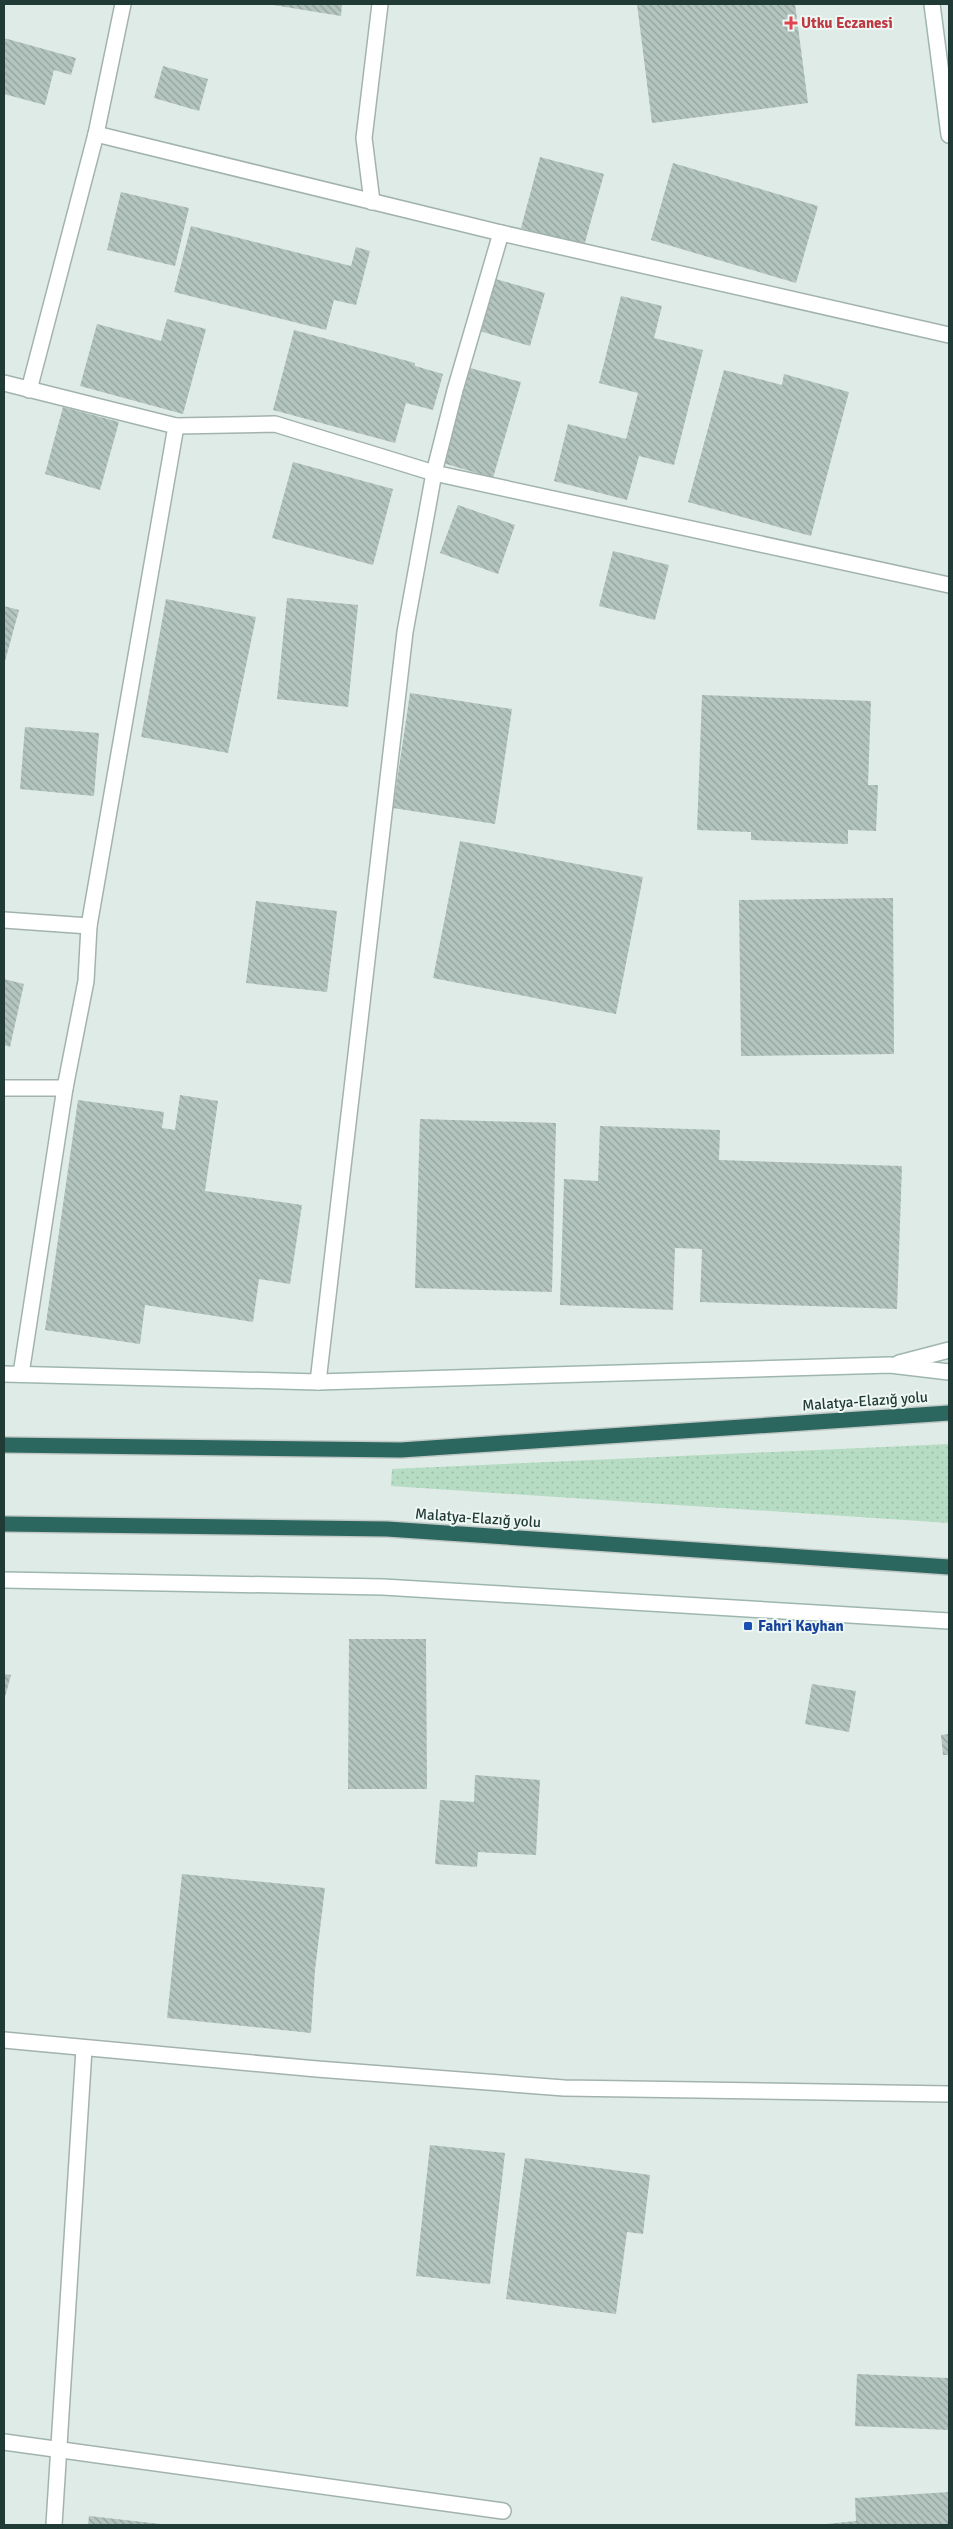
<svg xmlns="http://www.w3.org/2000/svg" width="953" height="2529" font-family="Signika,sans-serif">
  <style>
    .grass { fill: url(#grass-dots) }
    .building { fill: url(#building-back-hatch) }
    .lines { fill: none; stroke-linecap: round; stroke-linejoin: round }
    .street-casing { stroke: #a2b3ad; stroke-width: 18 }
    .secondary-casing { stroke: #9eb6af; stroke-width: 18 }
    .highway-casing { stroke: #c1c8c6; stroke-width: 18 }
    .street { stroke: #fff; stroke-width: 15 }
    .secondary { stroke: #fff; stroke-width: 15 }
    .highway { stroke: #2b675f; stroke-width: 15 }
    .health-dot { fill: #e0444e; stroke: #eff7f4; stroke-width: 2 }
    .transit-dot { fill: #1a4fb4; stroke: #eff7f4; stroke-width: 2 }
    .labels { text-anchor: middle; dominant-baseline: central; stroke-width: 4; stroke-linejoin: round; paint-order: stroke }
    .health-label { font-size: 15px; font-weight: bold; fill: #be3a42; stroke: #eff7f4; text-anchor: start }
    .street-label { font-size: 15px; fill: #203b35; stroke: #eff7f4 }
    .transit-label { font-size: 15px; font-weight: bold; fill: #164399; stroke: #eff7f4; text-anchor: start }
  </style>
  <defs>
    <pattern id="grass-dots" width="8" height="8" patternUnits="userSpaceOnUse" patternTransform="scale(1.25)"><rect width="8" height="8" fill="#b7dcc4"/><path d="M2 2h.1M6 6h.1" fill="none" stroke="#9dbea9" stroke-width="1.8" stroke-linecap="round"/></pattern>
    <pattern id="building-back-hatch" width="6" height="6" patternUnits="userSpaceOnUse" patternTransform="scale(1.25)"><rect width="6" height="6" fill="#b4c5bf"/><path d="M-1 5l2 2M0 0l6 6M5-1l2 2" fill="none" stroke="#92a19c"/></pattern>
  </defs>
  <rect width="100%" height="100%" fill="#dfebe6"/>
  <path class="grass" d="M 949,1444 L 949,1523 L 391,1486 L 392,1469 Z"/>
  <g class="building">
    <path d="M 267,4 L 342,4 L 341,16 Z"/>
    <path d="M 637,4 L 795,4 L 808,103 L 652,123 Z"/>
    <path d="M 4,38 L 76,58 L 71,75 L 54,70 L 45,105 L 4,94 Z"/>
    <path d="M 163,66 L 208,79 L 199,111 L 154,98 Z"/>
    <path d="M 540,157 L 604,174 L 584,246 L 521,228 Z"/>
    <path d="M 673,163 L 818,206 L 796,283 L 651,240 Z"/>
    <path d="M 121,192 L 189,208 L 175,266 L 107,250 Z"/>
    <path d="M 191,226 L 351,266 L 356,247 L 370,251 L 356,305 L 334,300 L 326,330 L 174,292 Z"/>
    <path d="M 492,278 L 545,293 L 530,346 L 476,330 Z"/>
    <path d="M 621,296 L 662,306 L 654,338 L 703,350 L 674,465 L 639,456 L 627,500 L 554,481 L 568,424 L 626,439 L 638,393 L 599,383 Z"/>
    <path d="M 167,319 L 206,329 L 183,414 L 80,386 L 97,324 L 161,341 Z"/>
    <path d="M 294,330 L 415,363 L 415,366 L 443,374 L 433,410 L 406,403 L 395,443 L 273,410 Z"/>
    <path d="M 470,368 L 521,382 L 493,478 L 443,463 Z"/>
    <path d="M 724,370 L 782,385 L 784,374 L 849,392 L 811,536 L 688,502 Z"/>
    <path d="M 63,407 L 119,422 L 100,490 L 45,474 Z"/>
    <path d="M 293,462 L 393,489 L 373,565 L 272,538 Z"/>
    <path d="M 458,505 L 515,525 L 498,574 L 440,553 Z"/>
    <path d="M 613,551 L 669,565 L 655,620 L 599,606 Z"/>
    <path d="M 287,598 L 358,605 L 348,707 L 277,699 Z"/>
    <path d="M 166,599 L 256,617 L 228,753 L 141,737 Z"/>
    <path d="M 4,606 L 19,610 L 4,665 Z"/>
    <path d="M 410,693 L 512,709 L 495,824 L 393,808 Z"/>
    <path d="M 702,695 L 871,701 L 868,785 L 878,785 L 876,831 L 848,830 L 848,844 L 751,840 L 751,832 L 697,830 Z"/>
    <path d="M 25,727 L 99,733 L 94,796 L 20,789 Z"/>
    <path d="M 460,841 L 643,877 L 616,1014 L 433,978 Z"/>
    <path d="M 893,898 L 894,1054 L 741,1056 L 739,900 Z"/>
    <path d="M 256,901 L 337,911 L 327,992 L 246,983 Z"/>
    <path d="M 4,979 L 24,984 L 10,1047 L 4,1045 Z"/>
    <path d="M 180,1095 L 218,1101 L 205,1191 L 302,1205 L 290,1284 L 259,1279 L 253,1322 L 145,1305 L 140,1344 L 45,1330 L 78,1100 L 164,1112 L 162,1128 L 175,1130 Z"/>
    <path d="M 420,1119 L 556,1123 L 552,1292 L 415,1288 Z"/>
    <path d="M 600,1126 L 720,1130 L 719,1160 L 902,1166 L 897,1309 L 700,1302 L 702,1249 L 675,1248 L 673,1310 L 560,1305 L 564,1179 L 598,1181 Z"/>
    <path d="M 349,1639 L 426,1639 L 427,1789 L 348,1789 Z"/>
    <path d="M 4,1674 L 11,1675 L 4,1701 Z"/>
    <path d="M 812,1684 L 856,1691 L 849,1732 L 805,1724 Z"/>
    <path d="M 949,1734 L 949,1755 L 943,1755 L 941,1735 Z"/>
    <path d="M 475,1775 L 540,1780 L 536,1855 L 478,1852 L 477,1867 L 435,1864 L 440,1800 L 474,1802 Z"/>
    <path d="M 182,1874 L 325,1888 L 315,1970 L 311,2033 L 167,2018 Z"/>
    <path d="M 430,2145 L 505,2153 L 490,2284 L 416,2276 Z"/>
    <path d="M 525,2158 L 650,2175 L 643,2234 L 627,2232 L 616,2314 L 506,2299 Z"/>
    <path d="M 857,2374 L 949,2378 L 949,2430 L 855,2426 Z"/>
    <path d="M 949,2492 L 949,2525 L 817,2525 L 856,2521 L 855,2498 Z"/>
    <path d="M 89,2516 L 161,2524 L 161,2525 L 88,2525 Z"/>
  </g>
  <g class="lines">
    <g class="street-casing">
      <g id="street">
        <path d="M 96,134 L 501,233 L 949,335"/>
        <path d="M 372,202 L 364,138 L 380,4"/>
        <path d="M 4,383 L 176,426 L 275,424 L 434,473 L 949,585"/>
        <path d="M 29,390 L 96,134 L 123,4"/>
        <path d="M 4,920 L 89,926"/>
        <path d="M 4,1088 L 65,1088"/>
        <path d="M 21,1374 L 65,1088 L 86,981 L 89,926 L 176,426"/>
        <path d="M 318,1382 L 405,632 L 434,473 L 455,390 L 501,233"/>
        <path d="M 4,2040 L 317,2069 L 564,2088 L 949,2094"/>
        <path d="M 4,2442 L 503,2511"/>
        <path d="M 54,2525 L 84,2049"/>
      </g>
    </g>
    <g class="secondary-casing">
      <g id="secondary">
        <path d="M 932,4 L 949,135"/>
        <path d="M 899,1363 L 949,1350"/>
        <path d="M 4,1374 L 318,1382 L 890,1365 L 949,1372"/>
        <path d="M 4,1580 L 383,1587 L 949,1621"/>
      </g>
    </g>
    <g class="highway-casing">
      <g id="highway">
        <path d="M 4,1445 L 401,1450 L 949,1413"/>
        <path d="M 4,1524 L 387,1529 L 949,1567"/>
      </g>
    </g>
    <use href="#street" class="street"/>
    <use href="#secondary" class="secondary"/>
    <use href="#highway" class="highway"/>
  </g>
  <path class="health-dot" d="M788.5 15.5h5v5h5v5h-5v5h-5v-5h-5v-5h5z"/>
  <rect class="transit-dot" x="743" y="1621" width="10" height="10" rx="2.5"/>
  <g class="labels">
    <g class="health-label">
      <text x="801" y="23">Utku Eczanesi</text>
    </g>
    <g class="street-label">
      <text transform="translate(865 1401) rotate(-4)">Malatya-Elazığ yolu</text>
      <text transform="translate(478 1518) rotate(4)">Malatya-Elazığ yolu</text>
    </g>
    <g class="transit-label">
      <text x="758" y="1626">Fahri Kayhan</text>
    </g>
  </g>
  <rect width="953" height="2529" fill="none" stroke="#203b35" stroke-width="10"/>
</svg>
